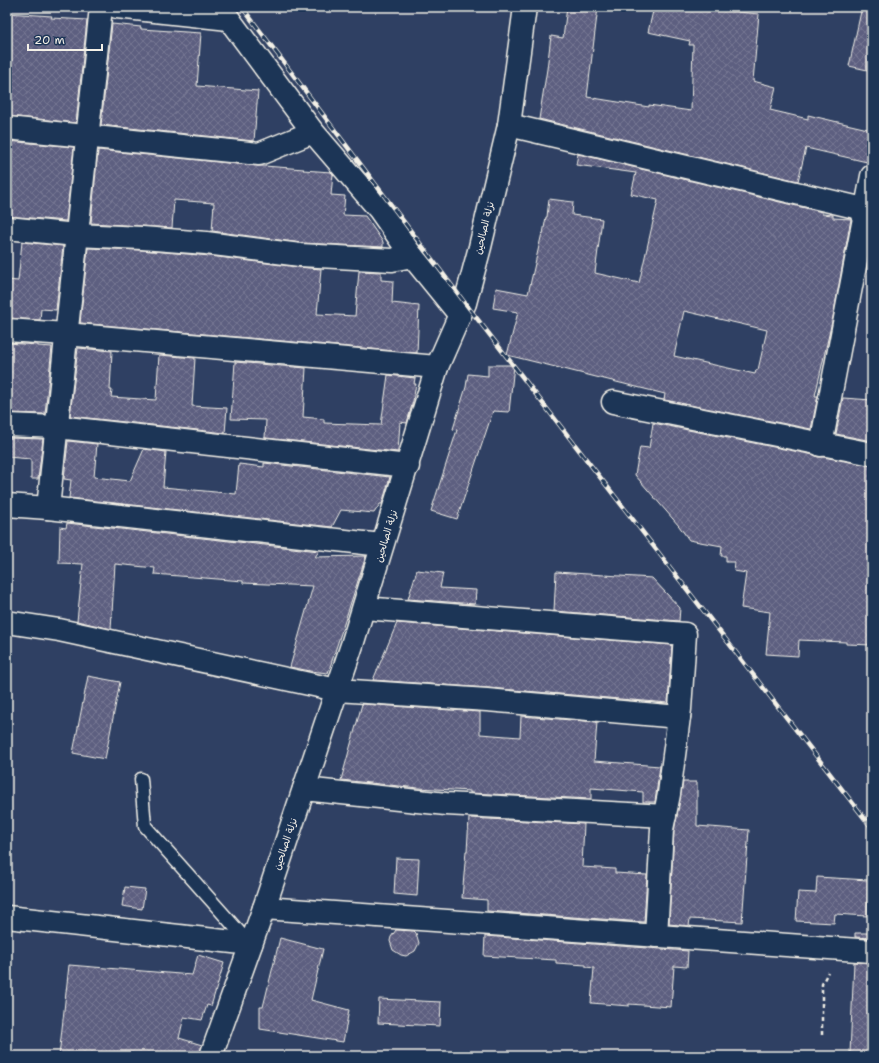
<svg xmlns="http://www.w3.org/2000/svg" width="879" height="1063" font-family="'Shantell Sans','Playpen Sans Arabic',sans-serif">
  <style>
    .building { fill: url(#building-cross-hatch); stroke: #f4f1e8; fill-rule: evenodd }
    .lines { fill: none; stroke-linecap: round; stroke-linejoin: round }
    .lane-casing { stroke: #f4f1e8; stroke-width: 15 }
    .street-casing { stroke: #f4f1e8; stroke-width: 25 }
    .primary-casing { stroke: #f4f1e8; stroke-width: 25 }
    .path { stroke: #f4f1e8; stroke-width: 2.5; stroke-dasharray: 4 3; stroke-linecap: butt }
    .lane { stroke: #1d3557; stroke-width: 12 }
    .street { stroke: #1d3557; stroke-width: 22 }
    .primary { stroke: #1d3557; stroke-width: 22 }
    .rail-casing { stroke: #f4f1e8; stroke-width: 4.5 }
    .rail { stroke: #1d3557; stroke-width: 3; stroke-dasharray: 9; stroke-linecap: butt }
    .labels { text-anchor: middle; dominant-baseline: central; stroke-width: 3; stroke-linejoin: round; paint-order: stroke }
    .street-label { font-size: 10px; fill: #f4f1e8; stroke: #1d3557 }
  </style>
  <defs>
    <pattern id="building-cross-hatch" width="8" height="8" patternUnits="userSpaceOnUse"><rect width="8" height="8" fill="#5d5e80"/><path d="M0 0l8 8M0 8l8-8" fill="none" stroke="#757692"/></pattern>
  </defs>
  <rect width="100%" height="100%" fill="#2f4063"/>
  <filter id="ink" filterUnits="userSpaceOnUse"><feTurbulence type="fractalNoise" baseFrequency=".025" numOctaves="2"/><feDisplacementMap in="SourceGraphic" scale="8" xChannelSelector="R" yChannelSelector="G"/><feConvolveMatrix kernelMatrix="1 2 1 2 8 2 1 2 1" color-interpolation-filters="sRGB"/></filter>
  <g filter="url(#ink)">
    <g class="building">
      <path d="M 567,7 L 598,7 L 587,97 L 649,107 L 649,105 L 691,111 L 693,45 L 689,45 L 690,41 L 648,32 L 654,7 L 714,7 L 714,9 L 738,10 L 738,12 L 759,14 L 753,81 L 776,87 L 770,110 L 808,119 L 808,115 L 872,130 L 872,138 L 867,162 L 806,148 L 798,181 L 539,119 L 547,69 L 551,36 L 563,38 Z"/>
      <path d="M 862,7 L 872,7 L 872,71 L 849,66 Z"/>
      <path d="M 7,13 L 52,16 L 51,18 L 87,20 L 76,123 L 7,116 Z"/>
      <path d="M 112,24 L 141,27 L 141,29 L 201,33 L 197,86 L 258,91 L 254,141 L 101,125 Z"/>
      <path d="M 7,141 L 74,147 L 66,221 L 7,216 Z"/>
      <path d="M 98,150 L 258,166 L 264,166 L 304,169 L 303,170 L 331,172 L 333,174 L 331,195 L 345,196 L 343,215 L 365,216 L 383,242 L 383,247 L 301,243 L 212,231 L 214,203 L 174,200 L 172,228 L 91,223 Z"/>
      <path d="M 578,154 L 822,212 L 822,214 L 833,215 L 833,218 L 851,219 L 833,317 L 815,396 L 818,396 L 811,429 L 664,400 L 665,394 L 507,355 L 518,312 L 493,308 L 496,288 L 528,294 L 542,233 L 543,234 L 546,217 L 547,217 L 549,199 L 573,202 L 572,215 L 602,219 L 595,273 L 639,283 L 658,200 L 631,194 L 636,173 L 576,165 ZM 684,311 L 767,330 L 758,370 L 756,370 L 755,374 L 674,356 Z"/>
      <path d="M 22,242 L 63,246 L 56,310 L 41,309 L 40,320 L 7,318 L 7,280 L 18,281 Z"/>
      <path d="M 88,248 L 141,250 L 210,256 L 298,267 L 321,269 L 317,314 L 355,316 L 359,271 L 381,272 L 381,280 L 393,281 L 392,303 L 419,306 L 417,353 L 80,323 Z"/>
      <path d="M 7,343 L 38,345 L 38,346 L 52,347 L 45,414 L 7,413 L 9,382 L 7,382 Z"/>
      <path d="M 78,348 L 112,351 L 110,390 L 112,390 L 111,397 L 156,400 L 159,355 L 195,358 L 192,406 L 227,408 L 225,433 L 70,416 Z"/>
      <path d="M 235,362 L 306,368 L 303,417 L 324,419 L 324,423 L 381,425 L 388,375 L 415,378 L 414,384 L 416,384 L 413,401 L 407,423 L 400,422 L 398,452 L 265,438 L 266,420 L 231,419 Z"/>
      <path d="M 488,365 L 514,365 L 509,412 L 493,411 L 457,519 L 431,511 L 457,430 L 453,429 L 466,387 L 468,374 L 488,376 Z"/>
      <path d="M 843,398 L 872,400 L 872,441 L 836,434 Z"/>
      <path d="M 653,423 L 814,455 L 818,457 L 823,457 L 872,466 L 872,645 L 846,644 L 846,642 L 799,640 L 798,656 L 766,654 L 770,612 L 741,608 L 746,573 L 734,571 L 735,562 L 726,562 L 726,556 L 721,556 L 722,546 L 689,540 L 679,526 L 635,475 L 640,447 L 649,448 Z"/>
      <path d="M 7,438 L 43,439 L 38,479 L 31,479 L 31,459 L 7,457 Z"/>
      <path d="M 68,441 L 97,444 L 94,477 L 130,481 L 144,449 L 166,452 L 163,487 L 236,494 L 239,464 L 264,467 L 264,463 L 390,477 L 382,504 L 380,504 L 374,513 L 341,510 L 332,527 L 69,498 L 71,480 L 64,479 Z"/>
      <path d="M 67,523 L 319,551 L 315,557 L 366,556 L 328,673 L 310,671 L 290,667 L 313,586 L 243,583 L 243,581 L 154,574 L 155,568 L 115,564 L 111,629 L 77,621 L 83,564 L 59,563 L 60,527 L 66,528 Z"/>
      <path d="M 417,570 L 443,573 L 440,588 L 476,590 L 475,604 L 408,599 Z"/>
      <path d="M 556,572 L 652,578 L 680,608 L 679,621 L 554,611 Z"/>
      <path d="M 397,623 L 672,645 L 668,703 L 488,688 L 373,680 Z"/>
      <path d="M 88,676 L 120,682 L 105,759 L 73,753 Z"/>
      <path d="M 362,704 L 480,712 L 480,734 L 520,737 L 521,716 L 597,722 L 594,761 L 660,766 L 655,802 L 643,802 L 643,792 L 591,788 L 591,799 L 470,793 L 470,791 L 418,788 L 341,780 Z"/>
      <path d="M 683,782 L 697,782 L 697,826 L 749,830 L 742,922 L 690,919 L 689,926 L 669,924 L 674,831 Z"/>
      <path d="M 469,818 L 584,824 L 582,867 L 615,869 L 615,873 L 647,875 L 644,922 L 487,911 L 487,900 L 462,898 L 466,851 L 467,851 Z"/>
      <path d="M 396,858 L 419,859 L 417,896 L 394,894 Z"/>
      <path d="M 817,877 L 868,880 L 867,916 L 835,914 L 834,923 L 796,921 L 798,892 L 816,893 Z"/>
      <path d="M 125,887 L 145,889 L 142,909 L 122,906 Z"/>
      <path d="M 396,930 L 414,931 L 416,933 L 419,943 L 415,951 L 406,956 L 401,955 L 393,950 L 390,941 L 391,937 Z"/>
      <path d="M 855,933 L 872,933 L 872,938 L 855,937 Z"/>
      <path d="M 485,936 L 688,951 L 687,967 L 674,966 L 671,1007 L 629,1004 L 629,1006 L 591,1003 L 594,968 L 586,967 L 586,965 L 556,963 L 556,960 L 484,956 Z"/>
      <path d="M 280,938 L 323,949 L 311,1000 L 349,1010 L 343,1042 L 260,1029 L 260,1007 L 263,1007 Z"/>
      <path d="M 198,955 L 224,963 L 211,1006 L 207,1005 L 202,1020 L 184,1017 L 179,1038 L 202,1045 L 199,1056 L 59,1056 L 69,965 L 192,975 Z"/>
      <path d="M 854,962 L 872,963 L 872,1055 L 850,1054 Z"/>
      <path d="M 379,999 L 441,1002 L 440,1026 L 378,1023 Z"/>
    </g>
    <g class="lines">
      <g class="lane-casing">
        <path id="lane" d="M 141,779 L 145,826 L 250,944"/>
      </g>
      <g class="street-casing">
        <g id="street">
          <path d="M 117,7 L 229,19"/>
          <path d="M 220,7 L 313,132 L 379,209 L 412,256 L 460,315"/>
          <path d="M 509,125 L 872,211"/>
          <path d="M 7,128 L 259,154 L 313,132"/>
          <path d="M 7,228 L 76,235 L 142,238 L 206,243 L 300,255 L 392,260 L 412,256"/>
          <path d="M 7,330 L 66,334 L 437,367"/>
          <path d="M 613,402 L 872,454"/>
          <path d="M 7,425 L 57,427 L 408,466"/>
          <path d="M 821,445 L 872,176"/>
          <path d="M 7,505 L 48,508 L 382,545"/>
          <path d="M 48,508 L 101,7"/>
          <path d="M 364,608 L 685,634 L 680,709 L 669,794 L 662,829 L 656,936"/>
          <path d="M 7,622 L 59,630 L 337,690 L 487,700 L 679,717"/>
          <path d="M 304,789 L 446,804 L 665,816"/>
          <path d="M 264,908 L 872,951"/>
          <path d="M 7,917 L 251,944"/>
        </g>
      </g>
      <g class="primary-casing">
        <path id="primary" d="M 211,1056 L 264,908 L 352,645 L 437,367 L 465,303 L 480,247 L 509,125 L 525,7"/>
      </g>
      <path class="path" d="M 822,1035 L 822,984 L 828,972"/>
      <use href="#lane" class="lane"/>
      <use href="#street" class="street"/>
      <use href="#primary" class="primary"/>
      <g class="rail-casing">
        <path id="rail" d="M 242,7 L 465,303 L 872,828"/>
      </g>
      <use href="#rail" class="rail"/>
    </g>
  </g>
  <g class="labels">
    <g class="street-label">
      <text transform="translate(484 228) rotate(-76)">نزلة الصالحين</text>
      <text transform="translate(386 536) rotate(-73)">نزلة الصالحين</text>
      <text transform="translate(285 844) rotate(-71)">نزلة الصالحين</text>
    </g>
  </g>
  <rect width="879" height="1063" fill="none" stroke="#1d3557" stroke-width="24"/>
  <rect x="12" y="12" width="855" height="1039" fill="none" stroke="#f4f1e8" stroke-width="1.5" filter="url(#ink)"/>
  <path d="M28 44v6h74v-6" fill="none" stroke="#f4f1e8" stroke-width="2"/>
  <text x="34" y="44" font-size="12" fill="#f4f1e8" stroke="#1d3557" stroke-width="3" paint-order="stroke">20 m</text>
</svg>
